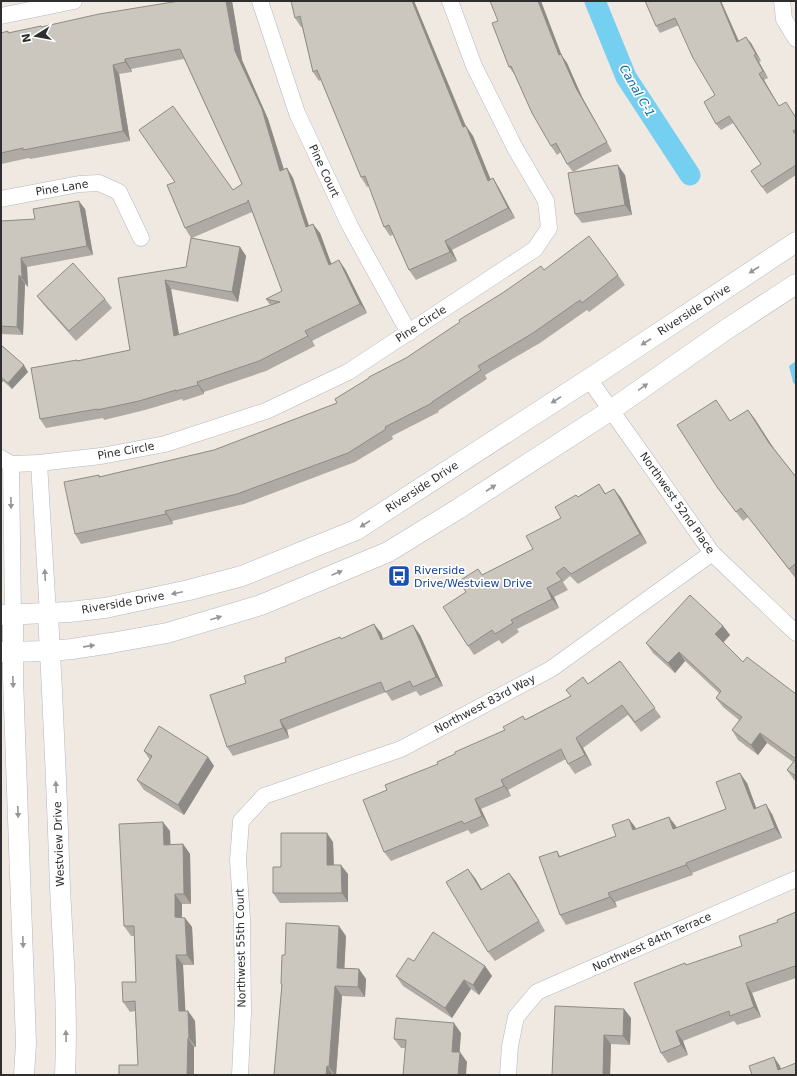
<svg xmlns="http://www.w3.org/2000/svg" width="797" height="1076" font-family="'DejaVu Sans',sans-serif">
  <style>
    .water { fill: #75cff0 }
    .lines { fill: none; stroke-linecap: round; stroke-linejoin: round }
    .canal { stroke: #75cff0; stroke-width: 21 }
    .minor-casing { stroke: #b4b7c1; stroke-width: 17 }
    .tertiary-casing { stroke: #b4b7c1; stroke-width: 21 }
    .minor { stroke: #fff; stroke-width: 16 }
    .tertiary { stroke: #fff; stroke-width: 20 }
    .wall { fill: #afaba4; fill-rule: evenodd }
    .shaded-wall { fill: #8e8b86 }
    .building { fill: #cbc7bf; stroke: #8e8b86 }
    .oneway { fill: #969696 }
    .labels { text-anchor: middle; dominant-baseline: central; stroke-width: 3.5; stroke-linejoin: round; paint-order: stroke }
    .street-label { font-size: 11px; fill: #2e2e2e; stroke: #fff }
    .transit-label { font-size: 11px; fill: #164399; stroke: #fff; text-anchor: start }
    .water-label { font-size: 12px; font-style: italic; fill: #0d6fa3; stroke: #fff }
  </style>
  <rect width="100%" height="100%" fill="#efe9e1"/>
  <path class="water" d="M 796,361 L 796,386 L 793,382 L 789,366 Z"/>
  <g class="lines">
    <path class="canal" d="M 595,1 L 626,77 L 690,175"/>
    <g class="minor-casing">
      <g id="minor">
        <path d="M 260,1 L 297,113 L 350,226 L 409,333"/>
        <path d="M 782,1 L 784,19 L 796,39"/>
        <path d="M 1,16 L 74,1"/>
        <path d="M 1,199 L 79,184 L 99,183 L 119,192 L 141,238"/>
        <path d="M 589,379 L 712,553 L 796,633"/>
        <path d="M 1,458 L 11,464 L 39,463 L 101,456 L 165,444 L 266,411 L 348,372 L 535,249 L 549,228 L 546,201 L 515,148 L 474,66 L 450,1"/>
        <path d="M 39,463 L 48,614"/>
        <path d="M 11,464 L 13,615"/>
        <path d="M 240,1075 L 243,1013 L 242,919 L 238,860 L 241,821 L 264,796 L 401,749 L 551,669 L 712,553"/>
        <path d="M 508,1075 L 510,1046 L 516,1017 L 537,992 L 796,879"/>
      </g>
    </g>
    <g class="tertiary-casing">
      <g id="tertiary">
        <path d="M 48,614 C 53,705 57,796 60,887 C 63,949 68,1012 65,1075"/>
        <path d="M 1,615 L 69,612 L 105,608 L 189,590 L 242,576 L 356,530 L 589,379 L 796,242"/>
        <path d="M 13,615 L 13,678 L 26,1043 L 24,1075"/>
        <path d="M 1,652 L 50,651 L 72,649 L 111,643 L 167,633 L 261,605 L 388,552 L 458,509 L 611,410 L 727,329 L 796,284"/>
      </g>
    </g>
    <use href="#minor" class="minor"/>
    <use href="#tertiary" class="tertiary"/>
  </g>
  <g class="wall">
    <path d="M 179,1 L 232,1 L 242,60 L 268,119 L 284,169 L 287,168 L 293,178 L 309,225 L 320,233 L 331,263 L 345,269 L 367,313 L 312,341 L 315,346 L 266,371 L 204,392 L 204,394 L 183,401 L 182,399 L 145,410 L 104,420 L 103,418 L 46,428 L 40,419 L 77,360 L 77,361 L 130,350 L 118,278 L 186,267 L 191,238 L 185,228 L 233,190 L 242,184 L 184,59 L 131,69 L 132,72 L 119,74 L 130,141 L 30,159 L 29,158 L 1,164 L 1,33 L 9,33 L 41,26 L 42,27 ZM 252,212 L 282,291 L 266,299 L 270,305 L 179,335 L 171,289 L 238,302 L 246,256 L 240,247 L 192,238 Z"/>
    <path d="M 291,1 L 414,1 L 466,126 L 473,136 L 490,180 L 493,178 L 499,188 L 515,218 L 452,250 L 457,261 L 416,280 L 409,270 L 393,235 L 390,236 L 384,227 L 369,186 L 367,187 L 361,177 L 321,80 L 319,81 L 313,72 L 302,27 L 301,27 L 295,18 Z"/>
    <path d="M 645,1 L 721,1 L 739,41 L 751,43 L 761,61 L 759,62 L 768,78 L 764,80 L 779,106 L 796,117 L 796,175 L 767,194 L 762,187 L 761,164 L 733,123 L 721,130 L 716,124 L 715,95 L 679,25 L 660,33 L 656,26 Z"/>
    <path d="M 498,21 L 562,56 L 567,63 L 582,97 L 612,151 L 573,172 L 567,164 L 561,152 L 557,155 L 551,146 L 515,75 L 509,67 Z"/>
    <path d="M 625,175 L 632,215 L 582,223 L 575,214 Z"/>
    <path d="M 85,209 L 93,255 L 27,267 L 28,287 L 25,284 L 23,335 L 1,334 L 1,221 L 35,219 Z"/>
    <path d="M 544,270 L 618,275 L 625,285 L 589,312 L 587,310 L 540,343 L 485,375 L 487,379 L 438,411 L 439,412 L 392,436 L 393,439 L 355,462 L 244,504 L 172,521 L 173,524 L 81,544 L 75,534 L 99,475 L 100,477 L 214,450 L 337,403 L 406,358 Z"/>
    <path d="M 37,296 L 105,299 L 112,308 L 76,341 L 44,305 Z"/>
    <path d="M 1,345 L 28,372 L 12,389 L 3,381 L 1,383 Z"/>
    <path d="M 716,400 L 730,421 L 748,410 L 773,447 L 796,477 L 796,579 L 748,517 L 743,521 L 717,487 Z"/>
    <path d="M 599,484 L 606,494 L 614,489 L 621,498 L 647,543 L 578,584 L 570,576 L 563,582 L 568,590 L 554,597 L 559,608 L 517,629 L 519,632 L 502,644 L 499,640 L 474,655 L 468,646 L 482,575 L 533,549 L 561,518 L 578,497 Z"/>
    <path d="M 374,624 L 381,633 L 383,639 L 413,625 L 420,635 L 443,686 L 420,696 L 416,691 L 392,701 L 386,692 L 287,730 L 289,738 L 233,756 L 227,747 L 246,683 L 286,662 L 340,637 L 341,639 Z"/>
    <path d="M 723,626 L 730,635 L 723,642 L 743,662 L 796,694 L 796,781 L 794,780 L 787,770 L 793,762 L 767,743 L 758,755 L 738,740 L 732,730 L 739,720 L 723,707 L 716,698 L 719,693 L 685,661 L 675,673 L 653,653 L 646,643 Z"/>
    <path d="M 620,661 L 661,717 L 641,732 L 628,715 L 583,748 L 592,765 L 575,774 L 568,764 L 566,759 L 508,790 L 511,796 L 481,809 L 489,826 L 471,834 L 468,830 L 391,861 L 384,852 L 387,790 L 571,696 L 588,684 Z"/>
    <path d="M 144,751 L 208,757 L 214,766 L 184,815 L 144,790 L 137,780 L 150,760 Z"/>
    <path d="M 747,783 L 756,808 L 772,814 L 782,838 L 692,873 L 693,875 L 615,902 L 617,907 L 566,925 L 560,915 L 557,851 L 560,856 L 669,817 L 676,828 L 726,809 Z"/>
    <path d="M 170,831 L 170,845 L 183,844 L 190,854 L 191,904 L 182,904 L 182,918 L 185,918 L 192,927 L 194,965 L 183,965 L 185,1011 L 188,1011 L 195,1021 L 196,1047 L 194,1047 L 194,1075 L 119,1075 L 138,1065 L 135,1011 L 130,1012 L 123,1002 L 136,982 L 134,936 L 131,936 L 124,926 Z"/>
    <path d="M 333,842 L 334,865 L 348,874 L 348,902 L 280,903 L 273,893 L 281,867 Z"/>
    <path d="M 509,873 L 516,882 L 545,931 L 495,961 L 488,952 L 475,878 L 482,890 Z"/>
    <path d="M 796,912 L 796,978 L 752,993 L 761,1017 L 737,1025 L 734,1021 L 683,1041 L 688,1055 L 668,1063 L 661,1053 L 685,963 L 687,965 L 742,946 L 778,922 Z"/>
    <path d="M 346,936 L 344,968 L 359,969 L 366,979 L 365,997 L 342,996 L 336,1075 L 274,1075 L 282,985 L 281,984 L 285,955 Z"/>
    <path d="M 414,961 L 485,966 L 492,976 L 479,995 L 471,989 L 452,1018 L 403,986 L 396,976 Z"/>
    <path d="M 624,1009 L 631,1018 L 630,1045 L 611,1044 L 610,1075 L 552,1075 Z"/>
    <path d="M 461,1033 L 459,1052 L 467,1062 L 405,1048 L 401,1048 L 394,1039 Z"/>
  </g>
  <g class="shaded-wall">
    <path d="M 226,1 L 232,1 L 242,60 L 268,119 L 287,180 L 280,171 L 235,51 Z"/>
    <path d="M 412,1 L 414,1 L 470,137 L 463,127 Z"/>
    <path d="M 538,1 L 541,1 L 562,56 L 567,63 L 582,97 L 612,151 L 607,142 L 576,88 L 559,55 Z"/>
    <path d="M 720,1 L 721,1 L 742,49 L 737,42 Z"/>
    <path d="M 746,37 L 751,43 L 761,61 L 756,54 Z"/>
    <path d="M 754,55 L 759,62 L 768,78 L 763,71 Z"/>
    <path d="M 125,59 L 131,69 L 132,72 L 125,62 Z"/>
    <path d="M 113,65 L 119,74 L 130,141 L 123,131 Z"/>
    <path d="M 759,74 L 764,80 L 783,113 L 779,106 Z"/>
    <path d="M 466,126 L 473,136 L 495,190 L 488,181 Z"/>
    <path d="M 618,165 L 625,175 L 632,215 L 625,205 Z"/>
    <path d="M 287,168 L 293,178 L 312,236 L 306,227 Z"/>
    <path d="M 493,178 L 499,188 L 515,218 L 508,208 Z"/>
    <path d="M 79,201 L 85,209 L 93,255 L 87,246 Z"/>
    <path d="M 313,224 L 320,233 L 335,274 L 329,265 Z"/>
    <path d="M 445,241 L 452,250 L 457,261 L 450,252 Z"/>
    <path d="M 240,247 L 246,256 L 238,302 L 232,292 Z"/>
    <path d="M 21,258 L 27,267 L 28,287 L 22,278 Z"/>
    <path d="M 339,260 L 345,269 L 367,313 L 360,304 Z"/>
    <path d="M 19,275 L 25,284 L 23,335 L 17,327 Z"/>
    <path d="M 165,280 L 171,289 L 181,346 L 174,336 Z"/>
    <path d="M 305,331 L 312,341 L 315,346 L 308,336 Z"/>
    <path d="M 24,365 L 28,372 L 12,389 L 8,383 Z"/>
    <path d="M 1,378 L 3,381 L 1,383 Z"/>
    <path d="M 197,382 L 204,392 L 204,394 L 198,385 Z"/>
    <path d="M 748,410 L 755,419 L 776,452 L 769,443 Z"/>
    <path d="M 614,489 L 621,498 L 647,543 L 640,534 Z"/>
    <path d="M 165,511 L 172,521 L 173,524 L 166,514 Z"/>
    <path d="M 547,588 L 554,597 L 559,608 L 552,599 Z"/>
    <path d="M 374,624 L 381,633 L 387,649 L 381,640 Z"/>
    <path d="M 413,625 L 420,635 L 443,686 L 436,677 Z"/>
    <path d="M 723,626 L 730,635 L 722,644 L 715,634 Z"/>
    <path d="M 679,652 L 685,661 L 675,673 L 668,663 Z"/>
    <path d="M 280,720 L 287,730 L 289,738 L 283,728 Z"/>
    <path d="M 760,733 L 767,743 L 758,755 L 751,745 Z"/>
    <path d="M 576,738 L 583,748 L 592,765 L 585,755 Z"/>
    <path d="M 208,757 L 214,766 L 184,815 L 178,805 Z"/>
    <path d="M 740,773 L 747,783 L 760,818 L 754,809 Z"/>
    <path d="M 501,780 L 508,790 L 511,796 L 504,786 Z"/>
    <path d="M 475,799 L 481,809 L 489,826 L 482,816 Z"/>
    <path d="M 766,804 L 772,814 L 782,838 L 775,828 Z"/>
    <path d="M 669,817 L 676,826 L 680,839 L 673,829 Z"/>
    <path d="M 629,819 L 636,828 L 633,830 Z"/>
    <path d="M 163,822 L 170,831 L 171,855 L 164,845 Z"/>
    <path d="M 327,833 L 333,842 L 334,874 L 327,865 Z"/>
    <path d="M 183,844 L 190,854 L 191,904 L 184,894 Z"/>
    <path d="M 686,863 L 692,873 L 693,875 L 686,865 Z"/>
    <path d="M 341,865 L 348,874 L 348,902 L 342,893 Z"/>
    <path d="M 468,869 L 475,878 L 488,900 L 481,890 Z"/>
    <path d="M 509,873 L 516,882 L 545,931 L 539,921 Z"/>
    <path d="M 608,893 L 615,902 L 617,907 L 610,897 Z"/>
    <path d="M 175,894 L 182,904 L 182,927 L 175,917 Z"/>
    <path d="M 185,918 L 192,927 L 194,965 L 187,955 Z"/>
    <path d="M 339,926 L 346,936 L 344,977 L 337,968 Z"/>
    <path d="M 176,955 L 183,965 L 186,1021 L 179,1011 Z"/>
    <path d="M 485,966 L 492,976 L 479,995 L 473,985 Z"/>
    <path d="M 359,969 L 366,979 L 365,997 L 358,987 Z"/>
    <path d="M 464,980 L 471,989 L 452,1018 L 445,1008 Z"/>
    <path d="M 746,983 L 752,993 L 761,1017 L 754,1007 Z"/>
    <path d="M 335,986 L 342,996 L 336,1075 L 335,1075 L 329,1067 Z"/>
    <path d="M 624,1009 L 631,1018 L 630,1045 L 623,1036 Z"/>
    <path d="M 188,1011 L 195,1021 L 196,1047 L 189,1038 Z"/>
    <path d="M 454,1023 L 461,1033 L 459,1061 L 452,1052 Z"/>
    <path d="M 676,1031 L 683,1041 L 688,1055 L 681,1045 Z"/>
    <path d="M 604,1035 L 611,1044 L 610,1075 L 603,1075 Z"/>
    <path d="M 188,1038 L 194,1047 L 194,1075 L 187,1075 Z"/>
    <path d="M 460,1052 L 467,1062 L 466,1075 L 458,1075 Z"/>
    <path d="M 774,1057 L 780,1066 L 783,1075 L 778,1070 Z"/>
    <path d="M 327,1066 L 333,1075 L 326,1075 Z"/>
  </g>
  <g class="building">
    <path d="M 179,1 L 226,1 L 235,51 L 262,109 L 280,171 L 287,168 L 306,227 L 313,224 L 329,265 L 339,260 L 360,304 L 305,331 L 308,336 L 259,361 L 197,382 L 198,385 L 176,391 L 176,390 L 139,401 L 97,410 L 97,409 L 40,419 L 31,368 L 77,360 L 77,361 L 130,350 L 118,278 L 186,267 L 191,238 L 240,247 L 232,292 L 165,280 L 174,336 L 280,302 L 266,299 L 282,291 L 248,200 L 248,202 L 185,228 L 167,185 L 175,182 L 139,130 L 173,106 L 233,190 L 242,184 L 180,49 L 125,59 L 125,62 L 113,65 L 123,131 L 23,150 L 23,148 L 1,153 L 1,33 L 8,31 L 8,33 L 41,26 L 41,27 L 99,14 Z"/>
    <path d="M 291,1 L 412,1 L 463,127 L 466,126 L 488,181 L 493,178 L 508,208 L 445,241 L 450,252 L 409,270 L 389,225 L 384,227 L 365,176 L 361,177 L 317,70 L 313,72 L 300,16 L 295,18 Z"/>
    <path d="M 490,1 L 538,1 L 559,55 L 561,54 L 576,88 L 607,142 L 567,164 L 556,143 L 551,146 L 532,113 L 511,66 L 509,67 L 492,23 L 498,21 Z"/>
    <path d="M 645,1 L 720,1 L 737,42 L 746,37 L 756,54 L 754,55 L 763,71 L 759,74 L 779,106 L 786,102 L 796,118 L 796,129 L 793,131 L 796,135 L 796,165 L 762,187 L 751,171 L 761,164 L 729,116 L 716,124 L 704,102 L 715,95 L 693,58 L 675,18 L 656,26 Z"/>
    <path d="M 618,165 L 625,205 L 575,214 L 568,173 Z"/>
    <path d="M 79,201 L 87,246 L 21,258 L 22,278 L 19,275 L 17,327 L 1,326 L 1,221 L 35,219 L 33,209 Z"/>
    <path d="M 589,236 L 618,275 L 582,303 L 580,300 L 533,333 L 478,366 L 481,370 L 432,402 L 432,403 L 385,427 L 386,429 L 348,453 L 237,494 L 165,511 L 166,514 L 75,534 L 64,482 L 99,475 L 99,477 L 214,450 L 337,403 L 335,399 L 369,378 L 369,377 L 406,358 L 460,322 L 459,320 L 504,292 L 541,266 L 544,270 Z"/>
    <path d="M 73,263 L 105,299 L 69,331 L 37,296 Z"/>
    <path d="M 1,345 L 24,365 L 8,383 L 1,377 Z"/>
    <path d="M 716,400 L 730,421 L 748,410 L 769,443 L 796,477 L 796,565 L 795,564 L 789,569 L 741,508 L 736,512 L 717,487 L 677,425 Z"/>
    <path d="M 599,484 L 605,494 L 614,489 L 640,534 L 571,574 L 564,567 L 556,573 L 562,580 L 547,588 L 552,599 L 511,620 L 513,623 L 495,634 L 492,630 L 468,646 L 443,607 L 466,592 L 459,581 L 478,569 L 482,575 L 533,549 L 526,536 L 561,518 L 555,507 L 576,495 L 578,497 Z"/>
    <path d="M 690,595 L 723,626 L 715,634 L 743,662 L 747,657 L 796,694 L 796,776 L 787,770 L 796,759 L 760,733 L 751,745 L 732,730 L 742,717 L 716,698 L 721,691 L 679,652 L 668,663 L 646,643 Z"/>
    <path d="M 374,624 L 381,640 L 413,625 L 436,677 L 413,687 L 410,681 L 385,692 L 381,682 L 280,720 L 283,728 L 227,747 L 210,695 L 246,683 L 244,676 L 286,662 L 285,658 L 340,637 L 341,639 Z"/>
    <path d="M 620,661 L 655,708 L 635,722 L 622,705 L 576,738 L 585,755 L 568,764 L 561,749 L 501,780 L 504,786 L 475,799 L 482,816 L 464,824 L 462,821 L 384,852 L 363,800 L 387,790 L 385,785 L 438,764 L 437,762 L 455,754 L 455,752 L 505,730 L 503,727 L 523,716 L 525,720 L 571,696 L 566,690 L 583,677 L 588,684 Z"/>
    <path d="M 159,726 L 208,757 L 178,805 L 137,780 L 152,756 L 144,751 Z"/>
    <path d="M 740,773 L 754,809 L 766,804 L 775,828 L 686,863 L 686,865 L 608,893 L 610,897 L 560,915 L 539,857 L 557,851 L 559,857 L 616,836 L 612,825 L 629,819 L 633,830 L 669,817 L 673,829 L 726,809 L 716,782 Z"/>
    <path d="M 163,822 L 164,845 L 183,844 L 184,894 L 175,894 L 175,917 L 185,918 L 187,955 L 176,955 L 179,1011 L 188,1011 L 189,1038 L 188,1038 L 187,1075 L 119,1075 L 119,1065 L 138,1065 L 135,1001 L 123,1002 L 122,982 L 136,982 L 134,926 L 124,926 L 119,824 Z"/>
    <path d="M 281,833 L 327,833 L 327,865 L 341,865 L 342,893 L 273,893 L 273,867 L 281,867 Z"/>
    <path d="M 468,869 L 481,890 L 509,873 L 539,921 L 488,952 L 446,882 Z"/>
    <path d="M 796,912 L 796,970 L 795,966 L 746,983 L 754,1007 L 730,1016 L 729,1011 L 676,1031 L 681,1045 L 661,1053 L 634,983 L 685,963 L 686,965 L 742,946 L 739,936 L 778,922 L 777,920 Z"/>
    <path d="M 286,923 L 339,926 L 337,968 L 359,969 L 358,987 L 335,986 L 329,1067 L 327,1066 L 326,1075 L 274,1075 L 282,984 L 281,984 L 282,955 L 285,955 Z"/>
    <path d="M 433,932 L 485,966 L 473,985 L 464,980 L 445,1008 L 396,976 L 408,958 L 414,961 Z"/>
    <path d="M 555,1006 L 624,1009 L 623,1036 L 604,1035 L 603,1075 L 552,1075 Z"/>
    <path d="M 396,1018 L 454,1023 L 452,1052 L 460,1052 L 458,1075 L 403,1075 L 406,1040 L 394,1039 Z"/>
    <path d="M 774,1057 L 778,1070 L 796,1063 L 796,1075 L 752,1075 L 749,1066 Z"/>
  </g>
  <defs><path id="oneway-solid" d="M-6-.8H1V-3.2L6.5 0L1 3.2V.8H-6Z"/></defs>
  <g class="oneway">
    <use href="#oneway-solid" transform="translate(754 270) rotate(147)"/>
    <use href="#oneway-solid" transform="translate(646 342) rotate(147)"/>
    <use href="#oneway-solid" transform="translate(643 387) rotate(-35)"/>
    <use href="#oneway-solid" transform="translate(556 400) rotate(147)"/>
    <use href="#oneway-solid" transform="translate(491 488) rotate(-33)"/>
    <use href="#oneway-solid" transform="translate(11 503) rotate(89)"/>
    <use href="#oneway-solid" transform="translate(365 524) rotate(147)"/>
    <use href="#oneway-solid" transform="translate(337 573) rotate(-23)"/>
    <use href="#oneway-solid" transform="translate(45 575) rotate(-93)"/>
    <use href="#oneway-solid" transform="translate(177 593) rotate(168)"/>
    <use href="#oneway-solid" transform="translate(216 618) rotate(-17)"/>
    <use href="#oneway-solid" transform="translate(89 646) rotate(-8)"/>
    <use href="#oneway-solid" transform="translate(13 682) rotate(88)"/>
    <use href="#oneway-solid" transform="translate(56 787) rotate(-92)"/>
    <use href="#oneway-solid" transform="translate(18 812) rotate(88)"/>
    <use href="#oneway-solid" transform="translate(23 942) rotate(88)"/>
    <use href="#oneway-solid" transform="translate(66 1036) rotate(-92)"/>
  </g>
  <defs>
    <g id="bus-square" transform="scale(1.15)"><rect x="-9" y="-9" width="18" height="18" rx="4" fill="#1a4fb4" stroke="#fff"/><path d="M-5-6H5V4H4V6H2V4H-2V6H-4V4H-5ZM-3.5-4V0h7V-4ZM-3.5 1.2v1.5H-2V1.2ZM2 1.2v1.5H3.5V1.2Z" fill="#fff"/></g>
  </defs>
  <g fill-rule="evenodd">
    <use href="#bus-square" x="399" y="576"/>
  </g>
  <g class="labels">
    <g class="street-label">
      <text transform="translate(324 171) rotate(65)">Pine Court</text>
      <text transform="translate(62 188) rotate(-9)">Pine Lane</text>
      <text transform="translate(694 310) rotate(-33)">Riverside Drive</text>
      <text transform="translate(421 324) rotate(-33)">Pine Circle</text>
      <text transform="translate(126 451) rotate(-10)">Pine Circle</text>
      <text transform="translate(422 487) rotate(-33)">Riverside Drive</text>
      <text transform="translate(677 503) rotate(55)">Northwest 52nd Place</text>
      <text transform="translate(123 603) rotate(-10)">Riverside Drive</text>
      <text transform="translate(485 704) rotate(-28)">Northwest 83rd Way</text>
      <text transform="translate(59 844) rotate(-92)">Westview Drive</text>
      <text transform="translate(652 942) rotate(-24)">Northwest 84th Terrace</text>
      <text transform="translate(241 948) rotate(-91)">Northwest 55th Court</text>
    </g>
    <g class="transit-label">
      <text x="414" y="570">Riverside<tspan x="414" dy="13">Drive/Westview Drive</tspan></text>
    </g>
    <g class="water-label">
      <text transform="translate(637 91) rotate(60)">Canal C-1</text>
    </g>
  </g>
  <rect width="797" height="1076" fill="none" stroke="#2e2e2e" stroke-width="4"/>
  <g transform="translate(36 36) rotate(259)" stroke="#ffffff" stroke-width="3" paint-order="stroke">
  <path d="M0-3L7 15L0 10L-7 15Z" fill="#2e2e2e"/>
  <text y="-6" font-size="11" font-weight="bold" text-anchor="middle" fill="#2e2e2e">N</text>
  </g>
</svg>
